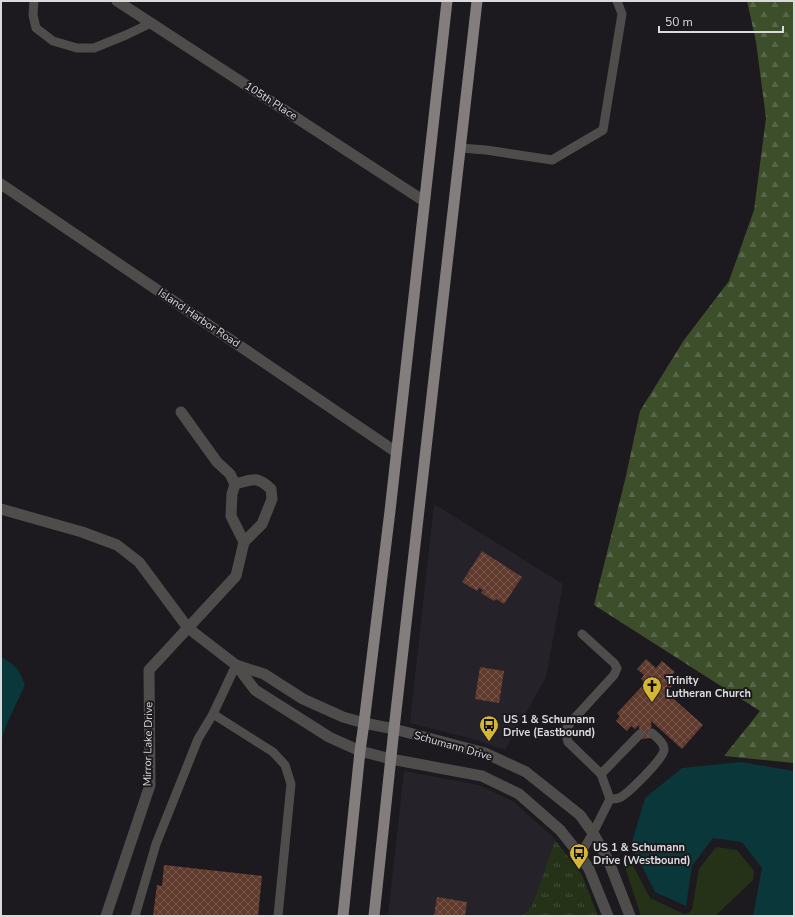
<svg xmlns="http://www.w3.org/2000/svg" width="795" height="917" font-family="'Nunito Sans',sans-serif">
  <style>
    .built { fill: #26222a }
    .grass { fill: #253217 }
    .forest { fill: url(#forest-firs) }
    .park { fill: url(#park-tufts) }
    .water { fill: #09373a }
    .building { fill: url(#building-cross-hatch) }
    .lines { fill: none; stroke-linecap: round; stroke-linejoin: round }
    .service { stroke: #4f4d4c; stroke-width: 9 }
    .minor { stroke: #4f4d4c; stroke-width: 11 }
    .tertiary { stroke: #4f4d4c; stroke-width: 11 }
    .primary { stroke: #837e7d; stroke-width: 11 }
    .labels { text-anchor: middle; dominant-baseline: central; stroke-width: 4; stroke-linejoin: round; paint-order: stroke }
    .street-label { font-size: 11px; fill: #dad9dc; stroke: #1c1a1e }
    .poi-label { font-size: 11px; font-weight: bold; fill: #dad9dc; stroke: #1c1a1e; text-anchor: start }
  </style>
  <defs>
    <pattern id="forest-firs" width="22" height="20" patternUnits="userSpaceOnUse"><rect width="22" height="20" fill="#3d4e2b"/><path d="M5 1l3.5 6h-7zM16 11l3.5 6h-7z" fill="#586749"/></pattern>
    <pattern id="park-tufts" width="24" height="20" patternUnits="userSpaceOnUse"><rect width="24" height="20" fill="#253217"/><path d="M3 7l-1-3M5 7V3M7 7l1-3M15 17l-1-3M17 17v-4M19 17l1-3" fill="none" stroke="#444f38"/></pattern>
    <pattern id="building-cross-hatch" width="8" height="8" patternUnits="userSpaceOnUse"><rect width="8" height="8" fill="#613a2e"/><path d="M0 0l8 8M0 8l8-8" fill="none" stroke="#77564c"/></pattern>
  </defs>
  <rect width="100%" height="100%" fill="#1c1a1e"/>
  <g class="built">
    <path d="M 434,504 L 563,584 L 546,677 L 505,750 L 472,739 L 410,723 Z"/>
    <path d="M 404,771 L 479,785 L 514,802 L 553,837 L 555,840 L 532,906 L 522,916 L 388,916 Z"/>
  </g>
  <path class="grass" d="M 716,847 L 737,850 L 754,871 L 753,880 L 715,916 L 641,916 L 624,864 L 628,856 L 650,898 L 684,914 L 689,913 L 692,909 L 699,869 Z"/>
  <path class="forest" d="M 747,1 L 794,1 L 794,763 L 724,756 L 760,711 L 594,605 L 625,480 L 640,411 L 684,340 L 729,281 L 754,210 L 766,118 L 756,42 Z"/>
  <path class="park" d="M 555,840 L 582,875 L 598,916 L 522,916 L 532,906 Z"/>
  <g class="water">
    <path d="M 1,657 C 17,666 18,668 25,685 C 17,703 6,722 1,741 Z"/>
    <path d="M 741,762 L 794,771 L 794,916 L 753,916 L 762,868 L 742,842 L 713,838 L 692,866 L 686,906 L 655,892 L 631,845 L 645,798 L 682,768 Z"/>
  </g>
  <g class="building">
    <path d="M 482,551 L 522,577 L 504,604 L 496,599 L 494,601 L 481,593 L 483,590 L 479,588 L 477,591 L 462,582 Z"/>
    <path d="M 646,659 L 656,668 L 662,661 L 675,672 L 668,679 L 674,684 L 666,692 L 703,725 L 682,749 L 651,721 L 652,738 L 640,739 L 639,725 L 635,729 L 631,726 L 627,731 L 616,721 L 620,716 L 617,713 L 645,683 L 641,679 L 644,675 L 637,669 Z"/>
    <path d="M 480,667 L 504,671 L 499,703 L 475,699 Z"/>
    <path d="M 164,865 L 262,876 L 258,916 L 153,916 L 157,885 L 162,886 Z"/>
    <path d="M 437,897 L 467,902 L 465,916 L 434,916 Z"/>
  </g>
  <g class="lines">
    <g class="service">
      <path d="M 34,1 L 33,15 L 36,28 L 53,41 L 77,48 L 94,48 L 126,35 L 151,23"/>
      <path d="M 460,148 L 486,150 L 552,160 L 603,130 L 622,14 L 617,1"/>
      <path d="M 213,714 L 273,752 L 285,765 L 291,784 L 278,916"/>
      <path d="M 601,774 L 640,734"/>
      <path d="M 610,799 C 613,799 616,799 619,798 C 628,794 663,759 664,750 C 665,743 656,737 652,733"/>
      <path d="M 580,855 L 593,833 L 610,799 L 601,774 L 568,742 L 565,731 L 571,722 L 614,675 L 617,668 L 614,663 L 582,634"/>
      <path d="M 135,916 L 156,844 L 198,739 L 213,714 L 236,665"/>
    </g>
    <g class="minor">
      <path d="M 117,1 L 424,201"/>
      <path d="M 1,184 L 396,452"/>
      <path d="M 181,412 L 217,462 L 230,474 L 235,484 L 232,494 L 231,516 L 244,542"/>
      <path d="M 1,509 L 82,532 L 117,545 L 139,562 L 188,628 L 236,665 L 255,690 L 329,737 L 360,751"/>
      <path d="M 236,665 L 264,674 L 303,699 L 343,717 L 364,723"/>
      <path d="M 106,916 L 150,785 L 149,670 L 236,576 L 244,542 L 262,524 L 272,499 L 271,489 C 256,475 253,480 235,484"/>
    </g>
    <g class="tertiary">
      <path d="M 364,723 L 394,729 L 485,753 L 526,772 L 580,815 L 593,833 L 609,862 L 630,916"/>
      <path d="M 360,751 L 391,759 L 482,776 L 519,794 L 560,830 L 580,855 L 589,869 L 608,916"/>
    </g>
    <g class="primary">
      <path d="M 343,916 L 360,751 L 364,723 L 390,511 L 447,1"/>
      <path d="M 374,916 L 394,729 L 477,1"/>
    </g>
  </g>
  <defs>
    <g id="church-pin" transform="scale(1)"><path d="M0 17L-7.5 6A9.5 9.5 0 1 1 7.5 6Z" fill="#d6b534" stroke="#1c1a1e"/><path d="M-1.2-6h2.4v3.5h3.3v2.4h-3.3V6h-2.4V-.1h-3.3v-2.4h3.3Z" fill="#111"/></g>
    <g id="bus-pin" transform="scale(1)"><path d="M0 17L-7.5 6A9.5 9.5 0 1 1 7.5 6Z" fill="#d6b534" stroke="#1c1a1e"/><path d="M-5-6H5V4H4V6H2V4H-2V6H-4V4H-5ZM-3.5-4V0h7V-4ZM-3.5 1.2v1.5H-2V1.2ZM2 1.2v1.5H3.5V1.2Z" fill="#111"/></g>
  </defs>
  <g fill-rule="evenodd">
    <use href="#church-pin" x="652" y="686"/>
    <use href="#bus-pin" x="489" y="725"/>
    <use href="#bus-pin" x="579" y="853"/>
  </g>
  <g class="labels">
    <g class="street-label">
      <text transform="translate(271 101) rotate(33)">105th Place</text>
      <text transform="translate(199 318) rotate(34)">Island Harbor Road</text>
      <text transform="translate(148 744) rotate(-89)">Mirror Lake Drive</text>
      <text transform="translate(453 746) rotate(16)">Schumann Drive</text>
    </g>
    <g class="poi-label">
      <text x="666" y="680">Trinity<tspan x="666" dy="13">Lutheran Church</tspan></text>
      <text x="503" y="719">US 1 &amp; Schumann<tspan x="503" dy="13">Drive (Eastbound)</tspan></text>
      <text x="593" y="847">US 1 &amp; Schumann<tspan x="593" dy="13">Drive (Westbound)</tspan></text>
    </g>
  </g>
  <rect width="795" height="917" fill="none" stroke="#dad9dc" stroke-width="4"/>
  <path d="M659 26v6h124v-6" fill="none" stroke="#dad9dc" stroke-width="2"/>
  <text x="665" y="26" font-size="12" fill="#dad9dc" stroke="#1c1a1e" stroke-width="3" paint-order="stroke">50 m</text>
</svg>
